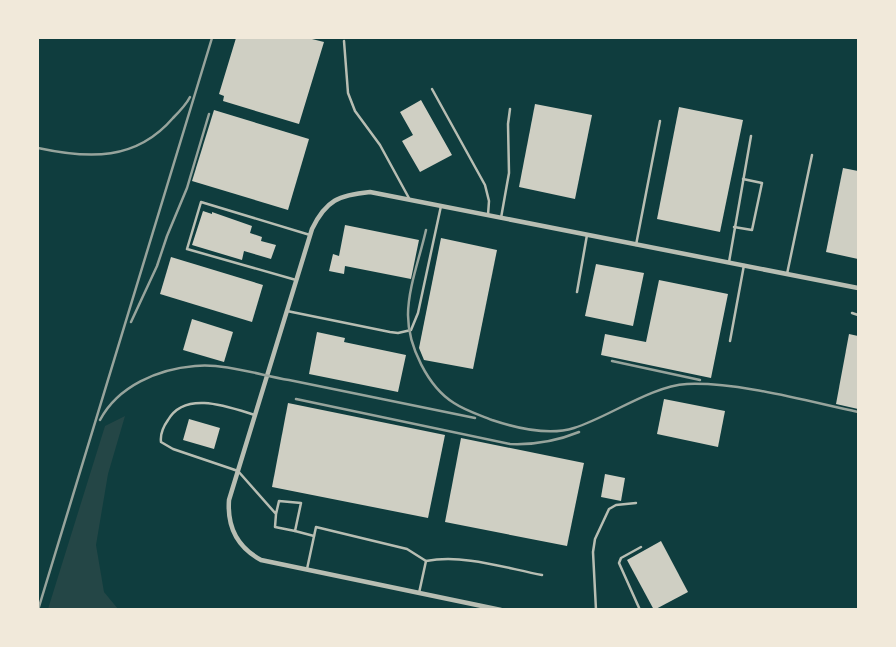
<svg xmlns="http://www.w3.org/2000/svg" width="896" height="647" font-family="'Zilla Slab',serif">
  <style>
    .green { fill: #244646 }
    .building { fill: #cfcfc3 }
    .lines { fill: none; stroke-linecap: round; stroke-linejoin: round }
    .service { stroke: #b8beb3; stroke-width: 2.5 }
    .minor { stroke: #b8beb3; stroke-width: 4.5 }
    .rail { stroke: #97a49c; stroke-width: 2.5 }
  </style>
  <rect width="100%" height="100%" fill="#0f3d3e"/>
  <path class="green" d="M 125,416 L 108,474 L 96,545 L 104,592 L 118,609 L 48,609 L 105,426 Z"/>
  <g class="building">
    <path d="M 236,38 L 308,38 L 324,42 L 299,124 L 223,101 L 224,96 L 219,94 Z"/>
    <path d="M 421,100 L 452,155 L 420,172 L 402,141 L 413,135 L 400,112 Z"/>
    <path d="M 535,104 L 592,115 L 575,199 L 519,187 Z"/>
    <path d="M 679,107 L 743,120 L 720,232 L 657,219 Z"/>
    <path d="M 214,110 L 309,139 L 288,210 L 192,181 Z"/>
    <path d="M 843,168 L 858,171 L 858,259 L 826,252 Z"/>
    <path d="M 203,211 L 212,214 L 212,212 L 252,226 L 250,233 L 262,237 L 261,241 L 276,245 L 271,259 L 244,251 L 242,260 L 192,245 Z"/>
    <path d="M 345,225 L 419,240 L 411,279 L 345,266 L 344,274 L 329,271 L 333,254 L 339,256 Z"/>
    <path d="M 441,238 L 497,250 L 473,369 L 424,360 L 419,348 Z"/>
    <path d="M 171,257 L 263,285 L 252,322 L 160,294 Z"/>
    <path d="M 596,264 L 644,273 L 633,326 L 585,316 Z"/>
    <path d="M 659,280 L 728,294 L 711,378 L 601,355 L 605,334 L 646,342 Z"/>
    <path d="M 192,319 L 233,332 L 224,362 L 183,350 Z"/>
    <path d="M 317,332 L 345,338 L 344,342 L 406,355 L 398,392 L 309,374 Z"/>
    <path d="M 849,334 L 858,336 L 858,409 L 836,404 Z"/>
    <path d="M 664,399 L 725,411 L 718,447 L 657,434 Z"/>
    <path d="M 288,403 L 445,435 L 428,518 L 272,487 Z"/>
    <path d="M 189,419 L 220,428 L 214,449 L 183,440 Z"/>
    <path d="M 461,438 L 584,463 L 567,546 L 445,522 Z"/>
    <path d="M 605,474 L 625,478 L 621,501 L 601,497 Z"/>
    <path d="M 661,541 L 688,592 L 654,610 L 627,560 Z"/>
  </g>
  <g class="lines">
    <g class="service">
      <path d="M 344,41 L 348,93 L 355,111 L 380,145 L 410,200"/>
      <path d="M 432,89 L 485,185 L 489,201 L 488,215"/>
      <path d="M 501,218 L 509,173 L 508,124 L 510,109"/>
      <path d="M 734,227 L 752,230 L 762,183 L 743,179"/>
      <path d="M 636,245 L 660,121"/>
      <path d="M 729,262 L 751,136"/>
      <path d="M 787,274 L 812,155"/>
      <path d="M 296,280 L 187,249 L 201,202 L 310,235"/>
      <path d="M 577,292 L 587,235"/>
      <path d="M 287,311 L 390,332 L 398,333 L 411,330 L 418,313 L 441,206"/>
      <path d="M 852,313 L 858,315"/>
      <path d="M 730,341 L 744,265"/>
      <path d="M 255,415 C 229,407 185,390 168,420 C 163,427 160,434 161,442 L 173,449 L 238,471 L 276,514 L 275,527 L 295,531 L 301,503 L 279,501 L 276,514"/>
      <path d="M 295,531 L 314,536"/>
      <path d="M 307,569 L 316,527 L 407,549 L 426,561"/>
      <path d="M 419,593 L 426,561 C 464,554 505,568 542,575"/>
      <path d="M 596,610 L 593,552 L 595,539 L 609,509 L 616,505 L 636,503"/>
      <path d="M 640,610 L 619,563 L 621,558 L 641,547"/>
    </g>
    <path class="minor" d="M 501,610 L 261,560 C 237,547 227,527 229,500 L 312,229 C 326,200 339,195 370,192 L 858,288"/>
    <g class="rail">
      <path d="M 38,148 C 89,159 136,161 173,118 C 179,112 186,105 190,97"/>
      <path d="M 426,230 C 420,257 408,288 408,315 C 408,346 428,387 454,403 C 466,411 480,415 492,420 C 516,428 549,436 574,428 C 609,417 651,386 687,384 C 740,382 806,401 858,412"/>
      <path d="M 131,322 L 157,266 L 167,236 L 187,188 L 209,114"/>
      <path d="M 612,361 L 700,380"/>
      <path d="M 296,399 L 510,444 C 534,445 557,441 579,432"/>
      <path d="M 100,420 C 118,386 158,369 195,366 C 225,363 259,375 289,380 C 351,393 413,405 475,418"/>
      <path d="M 38,610 L 212,38"/>
    </g>
  </g>
  <rect width="896" height="647" fill="none" stroke="#f1e9da" stroke-width="78"/>
</svg>
